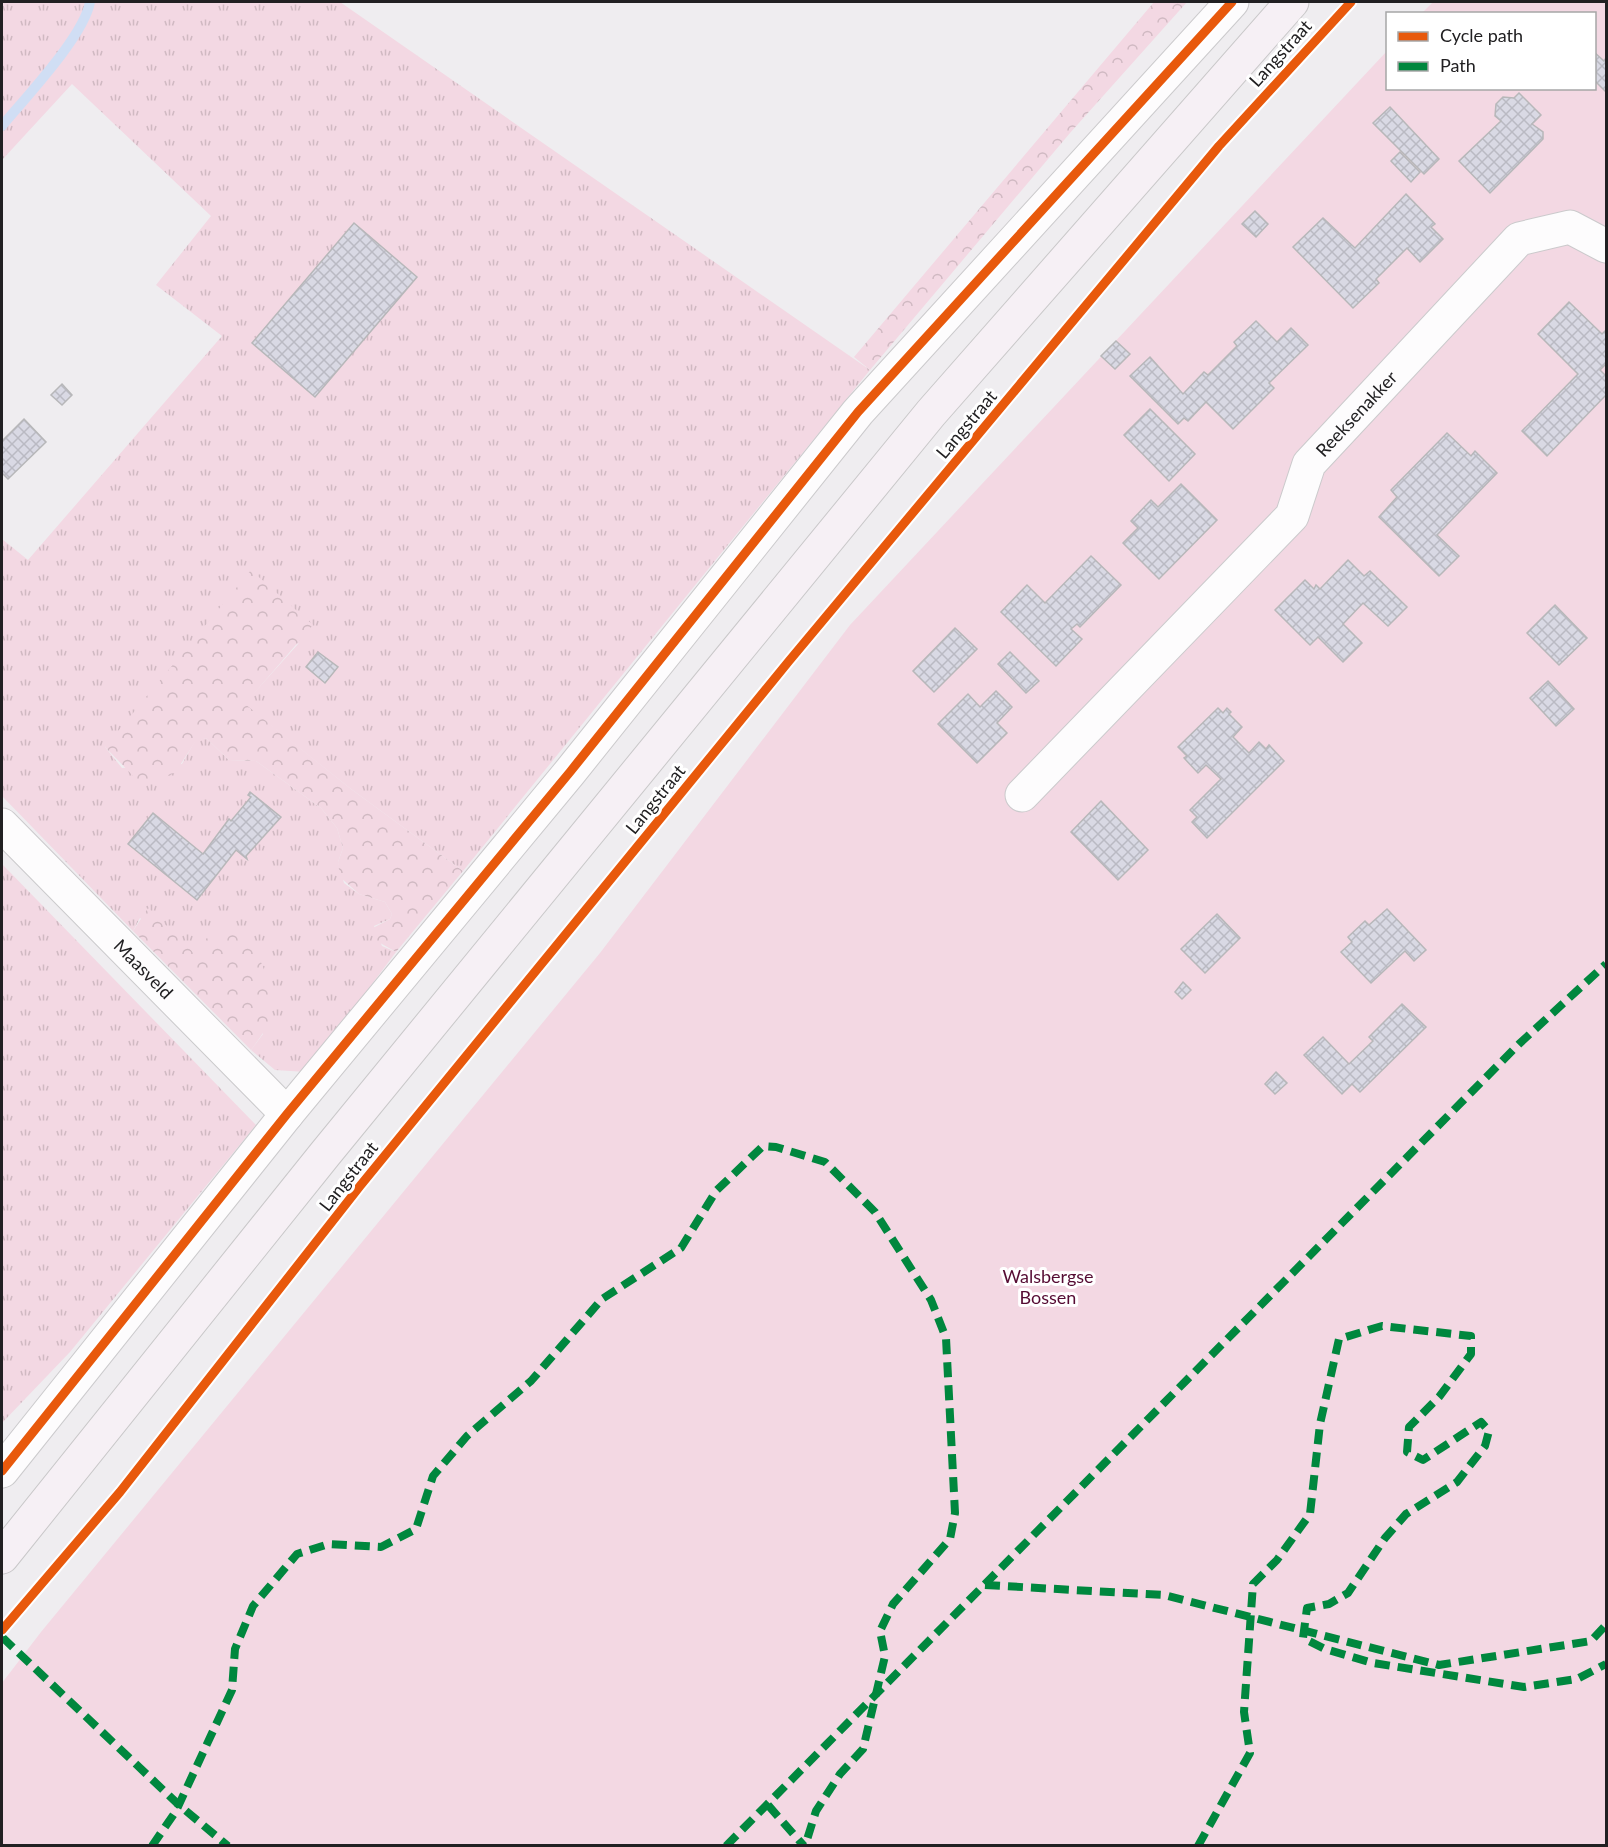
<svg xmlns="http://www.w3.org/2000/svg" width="1608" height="1847" font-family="Lato,sans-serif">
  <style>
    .grass { fill: url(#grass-tufts) }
    .forest { fill: url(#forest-crowns) }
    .park { fill: #f3d8e3 }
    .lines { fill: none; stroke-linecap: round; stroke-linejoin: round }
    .stream { stroke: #d0def4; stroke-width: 10 }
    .building { fill: url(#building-cross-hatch); stroke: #b7b7b9; stroke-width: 1.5 }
    .street-casing { stroke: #cbcacc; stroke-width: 35 }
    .primary-casing { stroke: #c9c8c9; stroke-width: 35 }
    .street { stroke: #fdfcfd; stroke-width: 33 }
    .primary { stroke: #f6f0f5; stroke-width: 33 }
    .quiet { stroke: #00873e; stroke-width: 8; stroke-dasharray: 15 8; stroke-linecap: butt }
    .cycleway-casing { stroke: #fff; stroke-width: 13 }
    .cycleway { stroke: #e8590c; stroke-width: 9 }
    .labels { text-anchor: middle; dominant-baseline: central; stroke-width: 6; stroke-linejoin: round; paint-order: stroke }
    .street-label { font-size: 18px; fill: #212022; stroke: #fff }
    .park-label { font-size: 18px; fill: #550b33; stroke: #fff }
  </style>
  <defs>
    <pattern id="grass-tufts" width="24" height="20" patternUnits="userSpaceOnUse" patternTransform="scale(1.5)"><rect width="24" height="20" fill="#f3d8e3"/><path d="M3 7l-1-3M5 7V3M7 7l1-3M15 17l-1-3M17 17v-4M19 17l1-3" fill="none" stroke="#d0b9c2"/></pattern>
    <pattern id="forest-crowns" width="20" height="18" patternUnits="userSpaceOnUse" patternTransform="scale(1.5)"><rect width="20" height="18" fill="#f3d8e3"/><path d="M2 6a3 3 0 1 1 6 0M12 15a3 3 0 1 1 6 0" fill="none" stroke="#d0b9c2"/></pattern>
    <pattern id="building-cross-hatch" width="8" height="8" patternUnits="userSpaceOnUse" patternTransform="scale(1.5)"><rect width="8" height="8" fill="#d9d9e4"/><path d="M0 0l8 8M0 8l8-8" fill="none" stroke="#babac3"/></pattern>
  </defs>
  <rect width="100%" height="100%" fill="#efedf0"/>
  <g class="grass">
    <path d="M 2,2 L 340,2 L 870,370 L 463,871 L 351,789 L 244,704 L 299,643 L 105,747 L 122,768 L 182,764 L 195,741 L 206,738 L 229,760 L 256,761 L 321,808 L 337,828 L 343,848 L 338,862 L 344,883 L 359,894 L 385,902 L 392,914 L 390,919 L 374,926 L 382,946 L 396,952 L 306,1072 L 275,1070 L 251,1050 L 263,1034 L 193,952 L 140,918 L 133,931 L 2,796 L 2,539 L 28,560 L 222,336 L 156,285 L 211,216 L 72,84 L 2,160 L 2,121 L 18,103 L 2,119 Z"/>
    <path d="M 2,864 L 256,1125 L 70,1352 L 2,1423 Z"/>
  </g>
  <g class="forest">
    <path d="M 1154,2 L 1187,2 L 1070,133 L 870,370 L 854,357 Z"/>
    <path d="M 251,570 L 313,625 L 245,704 L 351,789 L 463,871 L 396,952 L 375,940 L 371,929 L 390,919 L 392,914 L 385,902 L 359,894 L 340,877 L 338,862 L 343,848 L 337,828 L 321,808 L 256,761 L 229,760 L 206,738 L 195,742 L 175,773 L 143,786 L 105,747 Z"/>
    <path d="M 148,908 L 193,952 L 217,928 C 226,932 239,934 247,941 C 263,955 273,993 270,1014 C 268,1028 259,1039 251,1050 L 133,931 Z"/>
  </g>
  <path class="park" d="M 1433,2 L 1606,2 L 1606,1845 L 2,1845 L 2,1683 L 41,1632 L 600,953 L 850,625 L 1387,51 L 1388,88 L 1594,88 L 1594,14 L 1422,13 Z"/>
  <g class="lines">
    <path class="stream" d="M 2,126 C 26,97 84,36 90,2"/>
  </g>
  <g class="building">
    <path d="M 1594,52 L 1604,61 L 1606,58 L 1606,92 L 1594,80 Z"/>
    <path d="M 1519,93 L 1541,115 L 1532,124 L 1543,132 L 1543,139 L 1490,193 L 1459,161 L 1501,121 L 1495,116 L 1496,104 L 1503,97 L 1514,98 Z"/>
    <path d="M 1390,107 L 1439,159 L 1424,174 L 1373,123 Z"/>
    <path d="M 1400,152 L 1420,172 L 1411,182 L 1391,161 Z"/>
    <path d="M 1406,194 L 1435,224 L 1431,227 L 1443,239 L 1420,262 L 1407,248 L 1376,279 L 1379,283 L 1353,308 L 1293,247 L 1323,218 L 1355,248 Z"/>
    <path d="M 1255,211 L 1268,224 L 1256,237 L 1242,224 Z"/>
    <path d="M 354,223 L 417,277 L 315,397 L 252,343 Z"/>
    <path d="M 1569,302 L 1602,334 L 1605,331 L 1606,332 L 1606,364 L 1600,370 L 1606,376 L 1606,395 L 1547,456 L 1522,431 L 1578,374 L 1538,334 Z"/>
    <path d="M 1256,321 L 1277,342 L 1291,328 L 1308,345 L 1269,383 L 1274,388 L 1233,429 L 1206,402 L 1188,421 L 1184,418 L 1178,424 L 1130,376 L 1150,357 L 1183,394 L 1204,372 L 1208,375 L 1237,346 L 1234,342 Z"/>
    <path d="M 1116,341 L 1130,354 L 1115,369 L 1101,356 Z"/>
    <path d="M 62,384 L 72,395 L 62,405 L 51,395 Z"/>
    <path d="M 1150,409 L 1195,454 L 1169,481 L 1124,435 Z"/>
    <path d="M 24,419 L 46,442 L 8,479 L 2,473 L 2,441 Z"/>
    <path d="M 1447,433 L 1471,456 L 1475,451 L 1497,473 L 1437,535 L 1459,556 L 1439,576 L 1379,517 L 1397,497 L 1391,490 Z"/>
    <path d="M 1181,484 L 1217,520 L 1159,579 L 1123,543 L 1138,528 L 1131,521 L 1151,500 L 1158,507 Z"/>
    <path d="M 1091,556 L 1121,585 L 1080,627 L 1077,624 L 1071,629 L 1082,639 L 1056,666 L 1001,612 L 1027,585 L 1045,603 Z"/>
    <path d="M 1348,560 L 1364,576 L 1370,571 L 1407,607 L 1388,626 L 1363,603 L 1343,624 L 1362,643 L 1343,662 L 1318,637 L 1310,645 L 1275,610 L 1305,580 L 1314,589 L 1316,585 L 1320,589 Z"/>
    <path d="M 1555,605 L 1587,638 L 1559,665 L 1527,633 Z"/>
    <path d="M 955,628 L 977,649 L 934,692 L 913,671 Z"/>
    <path d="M 318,652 L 338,667 L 325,683 L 306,667 Z"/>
    <path d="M 1010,652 L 1039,681 L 1026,693 L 998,664 Z"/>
    <path d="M 1548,681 L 1574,709 L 1556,726 L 1530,698 Z"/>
    <path d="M 996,691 L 1012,707 L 997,723 L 1007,733 L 977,763 L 938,724 L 968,694 L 980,707 Z"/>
    <path d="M 1218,708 L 1223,713 L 1227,708 L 1231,712 L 1229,714 L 1242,727 L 1233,737 L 1249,753 L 1259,742 L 1266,749 L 1269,745 L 1284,761 L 1207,838 L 1192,822 L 1197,817 L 1190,810 L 1221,779 L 1206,765 L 1198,773 L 1184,758 L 1187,756 L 1178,747 Z"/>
    <path d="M 250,792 L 281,817 L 246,856 L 247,859 L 236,850 L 197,900 L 128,844 L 153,813 L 203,854 L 229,819 L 231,821 L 251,797 L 248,795 Z"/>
    <path d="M 1101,801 L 1148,850 L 1118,880 L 1071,832 Z"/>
    <path d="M 1387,909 L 1426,950 L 1414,961 L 1405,951 L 1371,983 L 1341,952 L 1352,942 L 1348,937 L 1365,921 L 1369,925 Z"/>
    <path d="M 1217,914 L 1240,938 L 1205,973 L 1181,949 Z"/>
    <path d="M 1183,982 L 1191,990 L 1182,999 L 1175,992 Z"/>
    <path d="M 1402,1004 L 1426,1027 L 1360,1092 L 1352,1084 L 1342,1094 L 1304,1055 L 1323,1037 L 1349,1064 L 1373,1041 L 1369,1037 Z"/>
    <path d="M 1276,1072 L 1287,1083 L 1275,1094 L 1265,1084 Z"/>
  </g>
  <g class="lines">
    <g class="street-casing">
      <g id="street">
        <path id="s1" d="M 1022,795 L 1292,516 L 1309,464 L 1519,239 L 1570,227 L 1606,246"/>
        <path id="s2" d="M 2,825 L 287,1114"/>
        <path d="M 2,1471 L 287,1114 L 570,772 L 858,412 L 1232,2"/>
      </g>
    </g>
    <g class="primary-casing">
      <path id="primary" d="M 2,1557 L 325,1154 L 931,413 L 1292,2"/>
    </g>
    <use href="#street" class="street"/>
    <use href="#primary" class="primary"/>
    <g class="quiet">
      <path d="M 985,1585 L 1164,1595 L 1439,1665 L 1591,1641 L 1606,1625"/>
      <path d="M 2,1637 L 179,1805 L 228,1846"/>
      <path d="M 768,1805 L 804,1846"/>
      <path d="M 152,1846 L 176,1811 L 232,1690 L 235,1649 L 253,1606 L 297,1554 L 329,1544 L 381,1547 L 416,1529 L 433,1476 L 467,1436 L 531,1381 L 602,1299 L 681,1248 L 716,1191 L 763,1146 L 776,1147 L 825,1162 L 875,1212 L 931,1300 L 946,1338 L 955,1513 L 950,1539 L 893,1604 L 880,1631 L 885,1656 L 863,1749 L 840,1774 L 816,1811 L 805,1846"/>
      <path d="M 726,1846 L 1519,1044 L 1606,964"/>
      <path d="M 1198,1846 L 1250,1753 L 1244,1712 L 1253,1584 L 1277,1560 L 1310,1514 L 1320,1424 L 1339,1339 L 1382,1326 L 1471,1336 L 1471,1354 L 1439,1397 L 1409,1427 L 1407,1452 L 1423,1460 L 1481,1422 L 1489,1431 L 1485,1446 L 1457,1482 L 1406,1514 L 1385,1538 L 1348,1593 L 1329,1604 L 1307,1608 L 1303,1638 L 1325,1649 L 1373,1663 L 1524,1687 L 1577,1679 L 1606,1664"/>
    </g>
    <g class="cycleway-casing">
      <g id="cycleway">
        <path d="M 2,1471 L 287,1114 L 570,772 L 858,412 L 1232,2"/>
        <path d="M 2,1630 L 120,1492 L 360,1186 L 789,661 L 1219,146 L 1351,2"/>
      </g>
    </g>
    <use href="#cycleway" class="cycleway"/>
  </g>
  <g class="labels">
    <g class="street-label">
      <text transform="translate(1280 53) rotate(-48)">Langstraat</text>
      <text stroke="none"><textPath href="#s1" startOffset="512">Reeksenakker</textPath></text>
      <text transform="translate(966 424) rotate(-50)">Langstraat</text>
      <text transform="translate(655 799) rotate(-51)">Langstraat</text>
      <text stroke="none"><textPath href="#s2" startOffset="202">Maasveld</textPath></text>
      <text transform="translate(348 1176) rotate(-52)">Langstraat</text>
    </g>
    <g class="park-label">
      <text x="1048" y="1276">Walsbergse<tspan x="1048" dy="21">Bossen</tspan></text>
    </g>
  </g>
  <rect width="1608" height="1847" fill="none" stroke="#212022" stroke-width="6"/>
  <rect x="1386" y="12" width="210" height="78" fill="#ffffff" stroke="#a6a6a7" stroke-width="1.5"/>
  <rect x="1398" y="32" width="30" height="9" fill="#e8590c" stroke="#a6a6a7" stroke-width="1.5"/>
  <text x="1440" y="42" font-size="18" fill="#212022">Cycle path</text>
  <rect x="1398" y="62" width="30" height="9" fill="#00873e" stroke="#a6a6a7" stroke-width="1.5"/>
  <text x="1440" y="72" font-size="18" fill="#212022">Path</text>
</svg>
